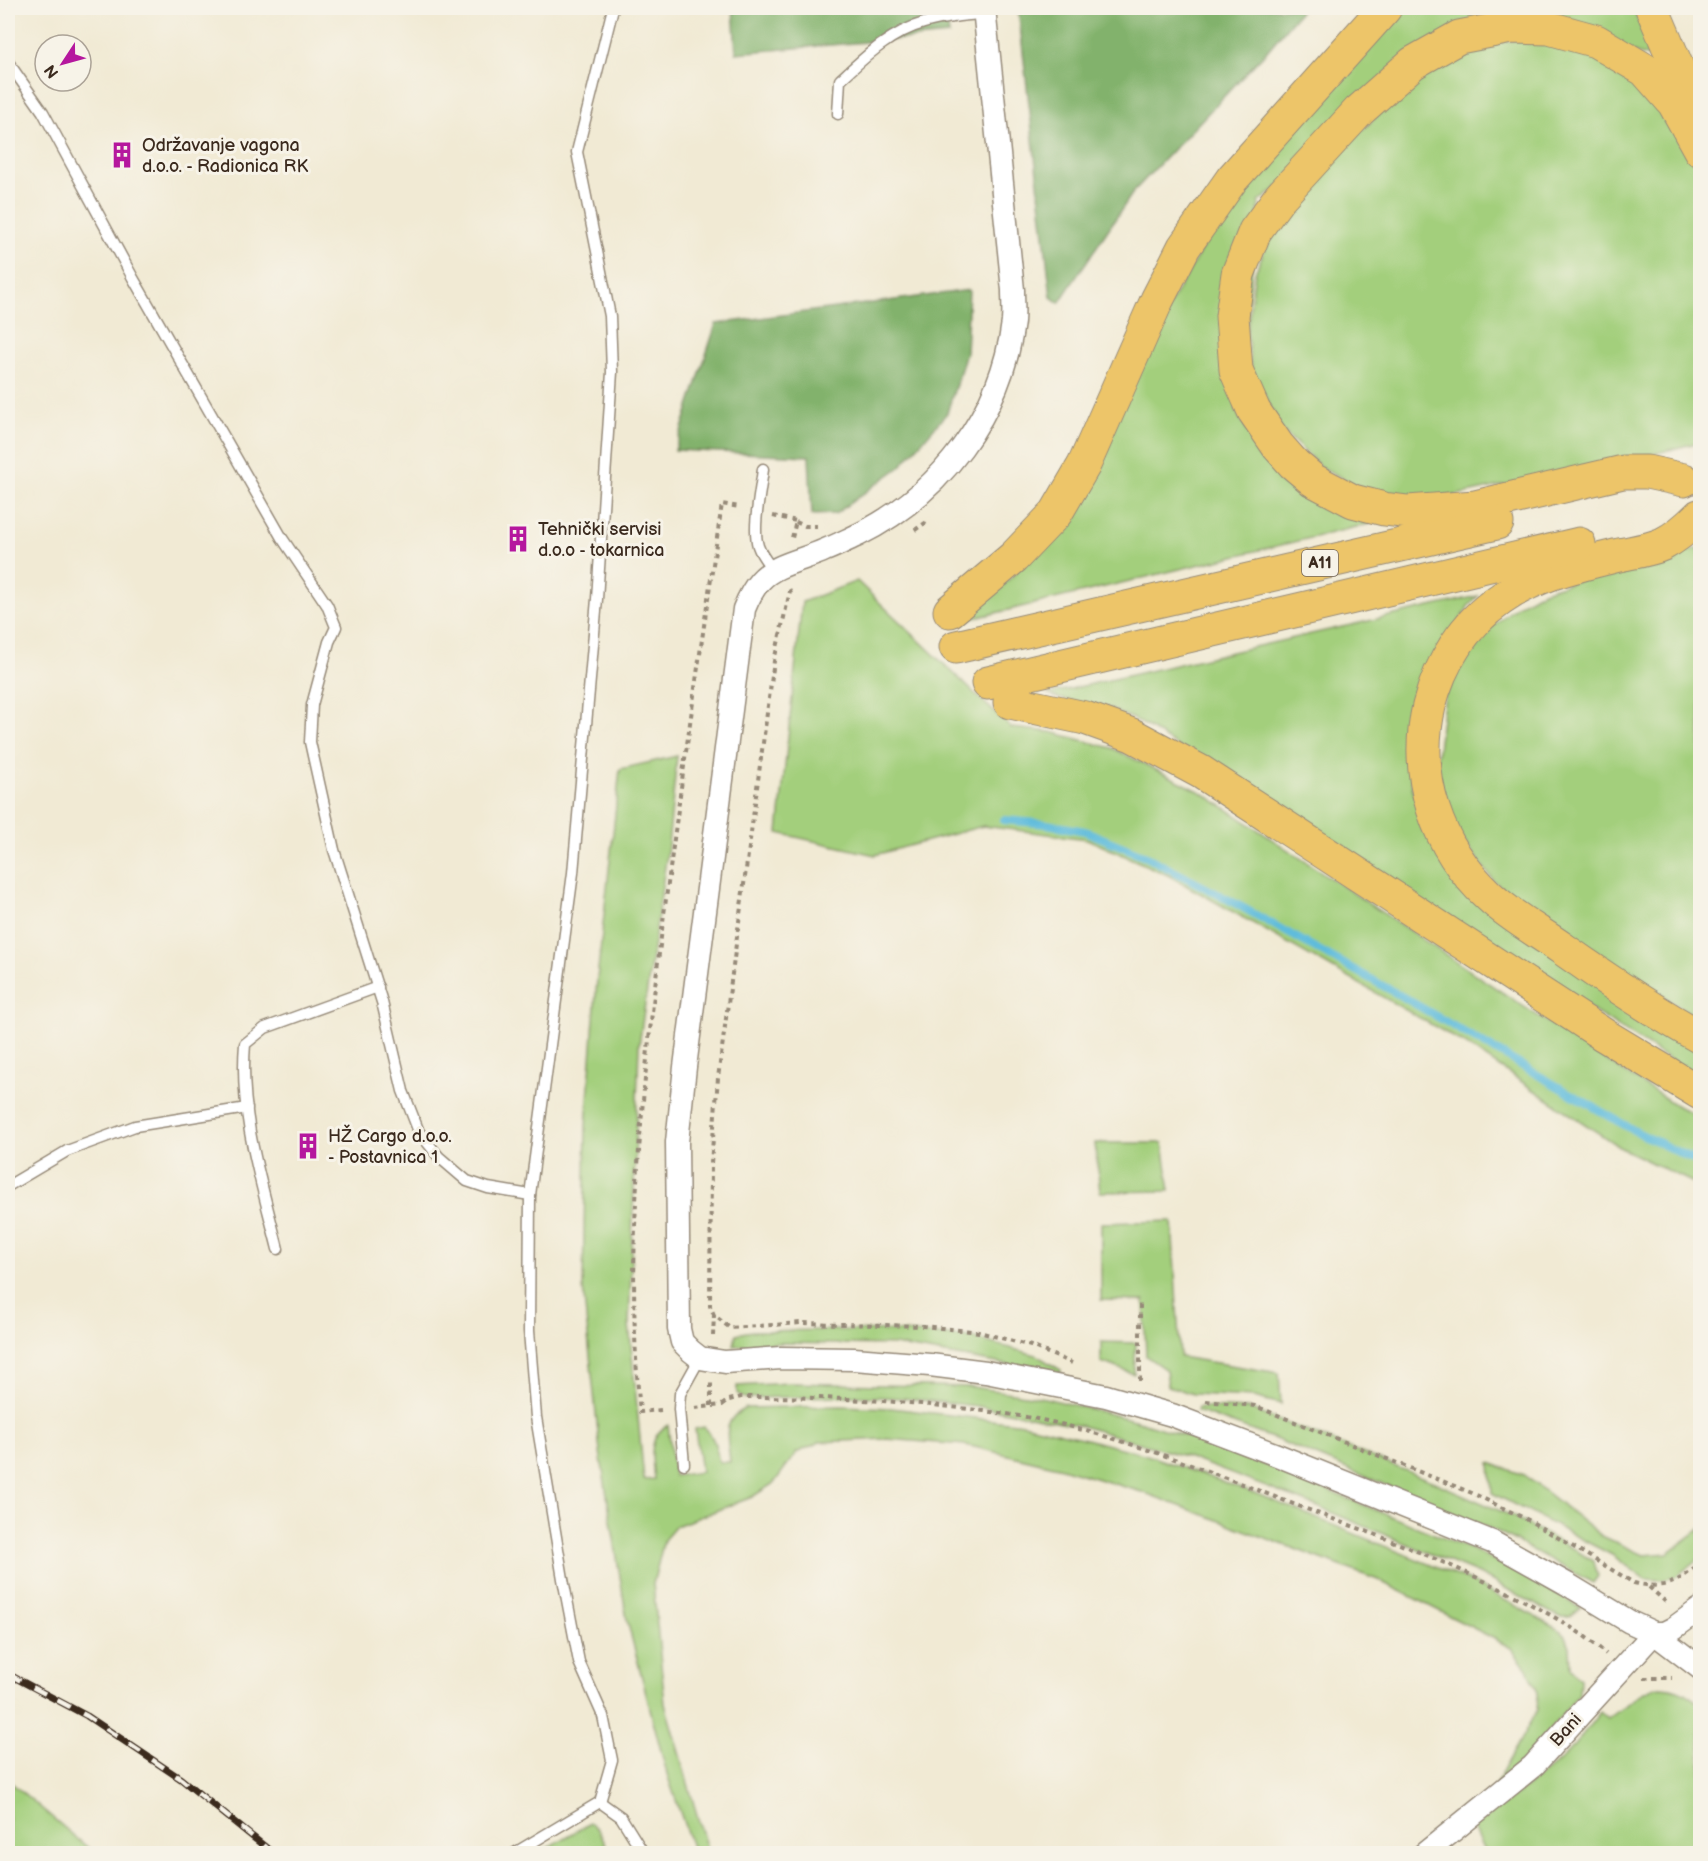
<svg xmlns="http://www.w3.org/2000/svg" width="1708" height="1861" font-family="'Balsamiq Sans',sans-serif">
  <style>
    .green { fill: #a3cf7c; stroke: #6f7c4d; stroke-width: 1.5 }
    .forest { fill: #82b26c; stroke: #5e6e45; stroke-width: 1.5 }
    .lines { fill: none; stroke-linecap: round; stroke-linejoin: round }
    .stream { stroke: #5ebcdc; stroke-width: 8 }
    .service-casing { stroke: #968a79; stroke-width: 13 }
    .minor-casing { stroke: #968a79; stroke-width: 25 }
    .motorway-casing { stroke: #968a79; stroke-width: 35 }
    .path { stroke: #968a79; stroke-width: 4; stroke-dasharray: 4.5 4.5; stroke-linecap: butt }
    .service { stroke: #fff; stroke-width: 10 }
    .minor { stroke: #fff; stroke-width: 22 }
    .motorway { stroke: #edc569; stroke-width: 33 }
    .rail-casing { stroke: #3b2a1e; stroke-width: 7 }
    .rail { stroke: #f7f3e8; stroke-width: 4.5; stroke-dasharray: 14; stroke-linecap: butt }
    .labels { text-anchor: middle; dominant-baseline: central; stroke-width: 6; stroke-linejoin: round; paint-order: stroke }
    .shield { fill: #f7f3e8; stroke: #73665b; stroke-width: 1.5 }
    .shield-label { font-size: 16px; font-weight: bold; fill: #3b2a1e }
    .poi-label { font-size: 18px; fill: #3b2a1e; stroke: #f7f3e8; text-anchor: start }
    .street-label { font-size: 18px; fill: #3b2a1e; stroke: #f7f3e8 }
  </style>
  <rect width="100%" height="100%" fill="#f7f3e8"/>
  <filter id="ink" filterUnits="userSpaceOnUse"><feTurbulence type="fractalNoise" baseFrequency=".0167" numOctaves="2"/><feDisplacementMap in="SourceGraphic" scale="12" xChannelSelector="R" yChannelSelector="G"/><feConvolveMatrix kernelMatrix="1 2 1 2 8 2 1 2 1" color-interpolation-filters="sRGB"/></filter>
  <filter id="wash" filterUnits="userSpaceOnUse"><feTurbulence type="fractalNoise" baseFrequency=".008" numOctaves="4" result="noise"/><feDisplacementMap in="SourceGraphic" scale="24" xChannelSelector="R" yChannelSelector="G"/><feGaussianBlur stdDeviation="1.35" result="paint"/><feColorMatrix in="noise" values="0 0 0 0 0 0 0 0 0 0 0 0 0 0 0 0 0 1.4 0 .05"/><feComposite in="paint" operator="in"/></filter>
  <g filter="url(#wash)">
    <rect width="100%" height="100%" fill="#f1ead4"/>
    <g class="green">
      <path d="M 1401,8 L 1633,8 L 1654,58 L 1498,17 L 1259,202 L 1236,411 L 1259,449 L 1296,485 L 1326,503 L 1369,524 L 958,622 L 1014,575 L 1236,189 Z"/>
      <path d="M 1532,38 L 1592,52 L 1647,90 L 1689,149 L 1700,174 L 1700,442 L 1646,456 L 1432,500 L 1371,493 L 1321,467 L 1281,429 L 1251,368 L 1247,331 L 1255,273 L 1269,239 L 1317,174 L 1418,76 L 1474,46 Z"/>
      <path d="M 1700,548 L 1700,1020 L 1510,895 L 1493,880 L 1454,828 L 1436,765 L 1445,695 L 1470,645 L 1518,605 L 1543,591 L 1628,565 Z"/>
      <path d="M 857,581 L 1011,728 L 1051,732 L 1112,748 L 1201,792 L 1547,1022 L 1677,1106 L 1700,1116 L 1700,1186 L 1621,1148 L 1462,1042 L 1168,875 L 1087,839 L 983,826 L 875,855 L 778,833 L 802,602 Z"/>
      <path d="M 1478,596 L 1469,605 L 1414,702 L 1408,736 L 1412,787 L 1425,832 L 1700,1054 L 1700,1079 L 1138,721 L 1106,707 L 1057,698 L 1048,694 Z"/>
      <path d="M 677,756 L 668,846 L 639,1045 L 629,1324 L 644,1480 L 654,1479 C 652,1459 647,1436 668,1425 L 674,1476 L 701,1472 L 695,1429 L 704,1427 C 715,1438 716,1447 719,1462 L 730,1462 C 728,1438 720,1420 746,1408 L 841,1406 L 891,1408 L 1024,1424 L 1086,1439 L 1147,1455 L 1257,1494 L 1470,1581 L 1556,1628 L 1566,1636 L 1570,1647 L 1571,1668 L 1580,1679 L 1579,1694 L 1524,1761 L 1495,1785 L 1537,1710 L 1538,1693 L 1530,1673 L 1511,1648 L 1489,1636 L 1378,1580 L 1145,1493 L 1058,1467 L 966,1445 L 886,1439 L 820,1442 L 796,1453 L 774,1483 L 752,1497 L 676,1526 L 664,1540 L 653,1584 L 665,1704 L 708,1853 L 694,1853 L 667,1774 L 627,1620 L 600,1452 L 583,1288 L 586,1127 L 597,979 L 620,769 Z"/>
      <path d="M 1095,1143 L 1163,1143 L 1170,1191 L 1100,1192 Z"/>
      <path d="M 1172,1221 L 1180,1357 L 1279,1373 L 1281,1404 L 1254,1397 L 1193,1394 L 1168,1386 L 1166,1370 L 1146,1356 L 1144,1301 L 1101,1300 L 1101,1223 Z"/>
      <path d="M 833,1330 L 892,1331 L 972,1338 L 1036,1355 L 1061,1370 L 1060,1374 L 894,1345 L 781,1343 L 734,1346 L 736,1334 L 752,1331 Z"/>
      <path d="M 1101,1342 L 1136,1343 L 1134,1374 L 1101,1362 Z"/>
      <path d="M 790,1383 L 973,1387 L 1045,1398 L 1135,1420 L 1229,1450 L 1473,1550 L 1530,1578 L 1581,1608 L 1569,1617 L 1559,1617 L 1479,1574 L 1316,1506 L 1184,1456 L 1082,1426 L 976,1406 L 903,1398 L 849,1396 L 744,1398 L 737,1393 L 737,1386 Z"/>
      <path d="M 1198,1407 L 1249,1409 L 1309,1432 L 1434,1482 L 1514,1517 L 1577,1551 L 1594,1562 L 1598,1576 L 1593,1583 L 1501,1533 L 1275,1439 L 1197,1411 Z"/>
      <path d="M 1490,1463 L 1524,1475 L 1602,1536 L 1644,1555 L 1668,1553 L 1700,1529 L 1700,1558 L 1675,1577 L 1662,1580 L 1645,1579 L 1612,1555 L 1492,1493 Z"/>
      <path d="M 1659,1687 C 1677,1687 1686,1693 1700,1704 L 1700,1853 L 1485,1853 L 1473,1828 L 1566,1756 L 1600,1712 L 1608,1719 C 1625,1706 1638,1693 1659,1687 Z"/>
      <path d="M 8,1780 L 93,1852 L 92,1853 L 8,1853 Z"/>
      <path d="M 590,1823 L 597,1828 L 611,1853 L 539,1853 Z"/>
    </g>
    <g class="forest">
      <path d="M 733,8 L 946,8 L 949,35 L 736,53 Z"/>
      <path d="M 1018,8 L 1303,8 L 1268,50 L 1134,191 L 1059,303 L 1051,297 Z"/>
      <path d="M 969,290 L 966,353 L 947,413 L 900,467 L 835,514 L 812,515 L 809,456 L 675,450 L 716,324 Z"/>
    </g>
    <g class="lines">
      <path class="stream" d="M 1004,820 L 1047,824 L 1085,831 L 1145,856 L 1229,900 L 1403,997 L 1635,1131 L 1700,1163"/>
    </g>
  </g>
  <g filter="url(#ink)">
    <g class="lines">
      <g class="service-casing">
        <g id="service">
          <path d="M 8,62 L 43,112 L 133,278 L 282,538 L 327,605 L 336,627 L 329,642 L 312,705 L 310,742 L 334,850 L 382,1002 L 403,1091 L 419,1132 L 439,1157 L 467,1181 L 488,1188 L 530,1195"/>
          <path d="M 838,114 L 840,80 C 865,57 891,32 924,23 C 943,17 965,16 984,13"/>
          <path d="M 763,469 C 761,489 752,527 758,546 C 761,555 767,562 773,570"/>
          <path d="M 8,1186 L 67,1151 L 135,1126 L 247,1108"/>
          <path d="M 278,1249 C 261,1181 239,1114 245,1044 L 265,1028 L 378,987"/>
          <path d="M 684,1464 L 679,1409 L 680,1394 L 700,1358"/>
          <path d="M 600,1802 L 621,1817 L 644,1854"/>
          <path d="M 513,1854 L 600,1802 L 612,1760 L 603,1716 L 579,1662 L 563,1579 L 536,1417 L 529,1331 L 530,1195 L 573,873 L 597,599 L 612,372 L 610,316 L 577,152 L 613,8"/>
        </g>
      </g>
      <g class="minor-casing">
        <g id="minor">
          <path d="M 984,8 L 1013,290 C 1013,300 1014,311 1013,322 C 1002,413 940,495 858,535 C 847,540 836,546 825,550 C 804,560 775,564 760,581 C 752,590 748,599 744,609 L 685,1067 L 677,1142 L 679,1329 L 682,1342 L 691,1351 L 700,1358 L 712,1360 L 725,1362 L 781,1358 L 854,1359 L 930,1365 L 986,1372 L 1106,1396 L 1172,1415 L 1277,1455 L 1492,1542 L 1567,1584 L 1630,1622 L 1654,1633 L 1664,1633 L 1674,1628 L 1700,1609"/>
          <path d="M 1654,1633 L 1700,1668"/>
          <path d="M 1424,1854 L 1533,1766 L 1654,1633"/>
        </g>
      </g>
      <g class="motorway-casing">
        <g id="motorway">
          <path d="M 1652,8 L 1698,116"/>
          <path d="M 1684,480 L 1647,472 L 1623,472 L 1475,507 L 1408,512 L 1384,509 L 1353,501 L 1313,480 L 1294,464 L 1278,446 L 1254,411 L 1236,370 L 1232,316 L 1238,274 L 1255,231 L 1280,197 L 1359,111 L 1413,63 L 1459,37 L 1511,27 L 1549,28 L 1596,41 L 1645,70 L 1674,103 L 1700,150"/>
          <path d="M 1699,516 C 1688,527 1677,537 1663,544 C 1650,550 1633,552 1619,555 C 1578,565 1536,574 1501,599 C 1464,624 1440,663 1429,706 C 1413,776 1436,847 1489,896 C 1510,916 1539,932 1563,949 C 1607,980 1653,1011 1700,1037"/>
          <path d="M 950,611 L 1014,557 L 1056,513 L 1084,465 L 1157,300 L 1184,247 L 1232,179 L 1385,8"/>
          <path d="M 956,647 L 1497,523"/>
          <path d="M 988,683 L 1579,544"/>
          <path d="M 1010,702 L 1085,718 L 1132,735 L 1201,772 L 1604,1035 L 1700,1093"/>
        </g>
      </g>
      <g class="path">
        <path d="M 773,516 L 796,521 L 792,538"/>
        <path d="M 796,522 L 805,526 L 817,526"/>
        <path d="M 915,530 L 928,521"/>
        <path d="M 792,590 L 790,591 L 774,661 L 718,1078 L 711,1163 L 710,1306 L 714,1315 L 730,1328 L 801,1323 L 923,1326 L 979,1332 L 1031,1346 L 1072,1363"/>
        <path d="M 713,1336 L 714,1315"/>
        <path d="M 1140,1381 L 1140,1301"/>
        <path d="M 1206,1401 L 1255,1406 L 1472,1493 L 1530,1521 L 1634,1583 C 1665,1590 1677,1583 1700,1563"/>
        <path d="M 711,1406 L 711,1383"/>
        <path d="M 695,1408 L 722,1405 L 729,1400 L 741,1397 C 823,1397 903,1400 984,1411 C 1016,1415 1049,1420 1079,1429 C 1170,1453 1256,1491 1344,1523 C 1403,1544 1461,1569 1517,1597 C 1549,1614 1579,1629 1606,1654"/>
        <path d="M 661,1410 L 640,1412 C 625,1255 641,1100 660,945 C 679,797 700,651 722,504 L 739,507"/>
        <path d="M 1649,1587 L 1668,1604"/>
        <path d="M 1644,1678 L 1672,1678"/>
      </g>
      <use href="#service" class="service"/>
      <use href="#minor" class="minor"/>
      <use href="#motorway" class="motorway"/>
      <g class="rail-casing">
        <path id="rail" d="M 8,1674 L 87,1716 L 181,1779 L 274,1854"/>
      </g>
      <use href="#rail" class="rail"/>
    </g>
  </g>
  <defs>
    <g id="building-bare" transform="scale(2.07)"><path d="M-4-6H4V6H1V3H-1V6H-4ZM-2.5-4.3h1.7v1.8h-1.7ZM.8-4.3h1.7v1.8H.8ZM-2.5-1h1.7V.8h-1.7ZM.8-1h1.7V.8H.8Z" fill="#b5179e" stroke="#f7f3e8" stroke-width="2.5" paint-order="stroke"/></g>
  </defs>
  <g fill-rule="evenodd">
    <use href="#building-bare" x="122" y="155"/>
    <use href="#building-bare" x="518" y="539"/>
    <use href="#building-bare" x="308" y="1146"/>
  </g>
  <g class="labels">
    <rect class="shield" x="1302" y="550" width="36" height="26" rx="4.5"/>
    <g class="shield-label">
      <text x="1320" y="563">A11</text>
    </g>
    <g class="poi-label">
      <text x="142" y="145">Održavanje vagona<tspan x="142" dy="21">d.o.o. - Radionica RK</tspan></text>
      <text x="538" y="529">Tehnički servisi<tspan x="538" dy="21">d.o.o - tokarnica</tspan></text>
      <text x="328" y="1136">HŽ Cargo d.o.o.<tspan x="328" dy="21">- Postavnica 1</tspan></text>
    </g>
    <g class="street-label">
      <text transform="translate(1566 1730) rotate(-48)">Bani</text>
    </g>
  </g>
  <rect width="1708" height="1861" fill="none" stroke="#f7f3e8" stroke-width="30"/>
  <g transform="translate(63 63) rotate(234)"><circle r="28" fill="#f7f3e8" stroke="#aca397" stroke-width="1.5"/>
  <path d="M0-4.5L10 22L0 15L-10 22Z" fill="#b5179e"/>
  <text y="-9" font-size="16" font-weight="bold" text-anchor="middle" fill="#3b2a1e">N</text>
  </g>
</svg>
